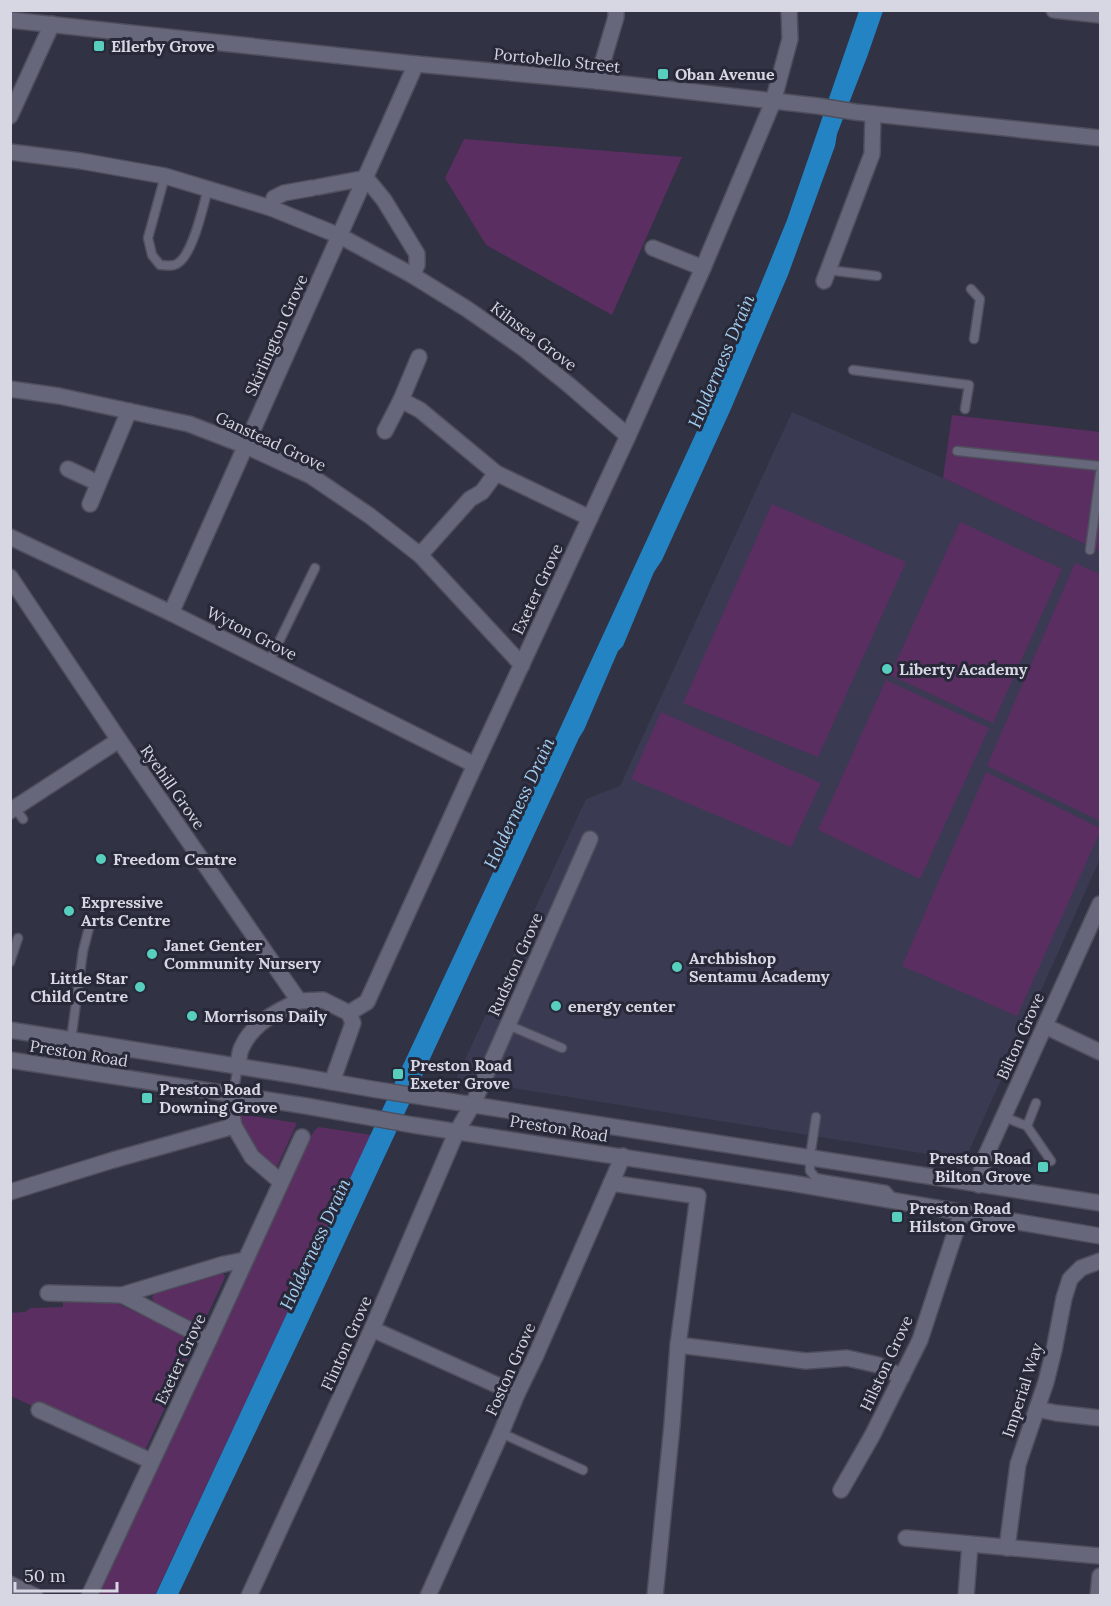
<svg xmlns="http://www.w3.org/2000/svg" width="1111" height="1606" font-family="Lora,serif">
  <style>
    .built { fill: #3a3a52 }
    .green { fill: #5b2e61 }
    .water { fill: #2483c3 }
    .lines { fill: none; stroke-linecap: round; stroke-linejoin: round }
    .lane-casing { stroke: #4e4e5d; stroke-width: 11 }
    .street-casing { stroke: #4e4e5d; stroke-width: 18 }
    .secondary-casing { stroke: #4e4e5d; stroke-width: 18 }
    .lane { stroke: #67677b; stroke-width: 8 }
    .street { stroke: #67677b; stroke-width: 15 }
    .secondary { stroke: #67677b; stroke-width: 15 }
    .poi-dot { fill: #58cebf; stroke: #272838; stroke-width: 2 }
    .labels { text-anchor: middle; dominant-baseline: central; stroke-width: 6; stroke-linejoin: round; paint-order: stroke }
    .poi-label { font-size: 16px; font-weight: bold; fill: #d6d7e2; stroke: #272838; text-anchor: start }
    .street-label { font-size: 16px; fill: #d6d7e2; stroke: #272838 }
    .water-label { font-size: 18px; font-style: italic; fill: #a4cdee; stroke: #272838 }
  </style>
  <rect width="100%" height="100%" fill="#313243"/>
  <path class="built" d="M 792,412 L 943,478 L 1100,551 L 1100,859 L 965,1160 L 456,1079 L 586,799 L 620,786 Z"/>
  <g class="green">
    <path d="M 464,139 L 682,157 L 612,315 L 486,245 L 445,178 Z"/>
    <path d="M 952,415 L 1100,432 L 1100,551 L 943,478 Z"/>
    <path d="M 772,504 L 906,562 L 818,757 L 683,703 Z"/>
    <path d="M 960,522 L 1062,569 L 993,723 L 890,675 Z"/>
    <path d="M 1075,563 L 1100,574 L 1100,821 L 987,766 Z"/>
    <path d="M 886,680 L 989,728 L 920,879 L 818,830 Z"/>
    <path d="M 661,712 L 821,783 L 791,847 L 631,779 Z"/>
    <path d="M 986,772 L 1100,828 L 1100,832 L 1017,1016 L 902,966 Z"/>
    <path d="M 239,1114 L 297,1123 L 276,1169 C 259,1153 243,1137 239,1114 Z"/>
    <path d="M 319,1127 L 371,1135 L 155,1595 L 100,1596 L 100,1589 L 311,1136 L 315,1130 Z"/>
    <path d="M 219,1273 L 224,1274 L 225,1277 L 206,1318 L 202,1322 L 197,1324 L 154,1302 L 152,1297 L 155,1293 Z"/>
    <path d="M 63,1298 L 110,1300 L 189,1338 L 192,1343 L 192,1349 L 142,1457 L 11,1396 L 10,1313 L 25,1312 L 31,1308 L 63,1307 Z"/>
  </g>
  <path class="water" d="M 859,11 L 883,11 L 867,57 L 837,134 L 835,146 L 788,275 L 730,411 L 662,560 L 654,572 L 623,646 L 618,651 L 584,730 L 579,738 L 305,1328 L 178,1595 L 155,1596 L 539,774 L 731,357 L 787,220 Z"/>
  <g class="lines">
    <g class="lane-casing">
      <g id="lane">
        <path d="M 165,176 L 148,238 L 152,255 L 160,265 C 164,265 170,266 174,265 C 192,261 203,206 208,189"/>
        <path d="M 828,270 L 877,276"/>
        <path d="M 971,289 L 980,299 L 974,339"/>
        <path d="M 853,370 L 969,385 L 965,409"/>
        <path d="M 957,451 L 1100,466"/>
        <path d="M 1090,550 L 1100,473"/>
        <path d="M 269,662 L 315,568"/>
        <path d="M 15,808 L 23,819"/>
        <path d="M 10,962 L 18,938"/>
        <path d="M 508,1025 L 562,1048"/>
        <path d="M 67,1070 L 83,951 L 90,924"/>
        <path d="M 233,1095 L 238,1066"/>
        <path d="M 816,1117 L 810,1157 L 810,1171 L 816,1178 L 886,1190 L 894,1199"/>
        <path d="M 1004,1117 L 1027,1126 L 1051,1161"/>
        <path d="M 1027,1126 L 1036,1103"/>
        <path d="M 501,1433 L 583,1470"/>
      </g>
    </g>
    <g class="street-casing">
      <g id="street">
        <path d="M 1054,10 L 1100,15"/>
        <path d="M 10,20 L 416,64 L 597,81 L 818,106 L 855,112 L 1100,138"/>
        <path d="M 597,81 L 616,17 L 616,10"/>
        <path d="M 10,116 L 52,24"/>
        <path d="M 10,152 L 81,161 L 165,176 L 271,208 L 340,236 L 412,275 L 467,309 L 523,348 L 569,385 L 628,436"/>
        <path d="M 318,187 L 366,178 L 384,200 L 417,254 L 417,265 L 412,275"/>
        <path d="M 271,208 L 274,198 L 284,193 L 312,188"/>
        <path d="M 653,248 L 703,268"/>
        <path d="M 824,281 L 872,154 L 873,114"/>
        <path d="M 10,389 L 59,396 L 189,424 L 246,446 L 311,476 L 370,516 L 420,555 L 522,665"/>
        <path d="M 401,400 L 420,410 L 496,473 L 590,518"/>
        <path d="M 385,431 L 401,400 L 419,357"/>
        <path d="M 68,469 L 98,483"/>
        <path d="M 90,504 L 129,411"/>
        <path d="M 10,537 L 171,613 L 475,765"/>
        <path d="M 420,555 L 470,499 L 482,492 L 496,473"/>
        <path d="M 10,577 L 119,740 L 299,1001 L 323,1000 L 349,1013"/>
        <path d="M 171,613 L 416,64"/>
        <path d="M 10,811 L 119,740"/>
        <path d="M 1045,1026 L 1100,1052"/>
        <path d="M 238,1066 C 239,1060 239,1052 242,1047 C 252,1024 277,1011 299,1001"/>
        <path d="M 332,1082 L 353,1023 L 349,1013 L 367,1002 L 475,765 L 628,436 L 703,268 L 773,102 L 790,39 L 789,10"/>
        <path d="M 233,1095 L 231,1110 L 234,1126 L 252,1157 L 281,1182"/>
        <path d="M 611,1183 L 698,1196 L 678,1345 L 672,1425 L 655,1596"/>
        <path d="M 979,1185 L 983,1162 L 1100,904"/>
        <path d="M 10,1192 L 113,1160 L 234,1126"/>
        <path d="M 48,1293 L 122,1295 L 224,1264 L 245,1260"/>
        <path d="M 122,1295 L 209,1340"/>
        <path d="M 372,1329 L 517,1394"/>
        <path d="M 678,1345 L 806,1361 L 847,1358 L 878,1365 L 902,1377"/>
        <path d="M 1037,1409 L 1056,1413 L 1100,1418"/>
        <path d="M 39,1410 L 151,1461"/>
        <path d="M 841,1490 L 872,1436 L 920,1340 L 962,1212"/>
        <path d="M 906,1538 L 1100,1556"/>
        <path d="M 1007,1548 L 1018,1464 L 1046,1382 L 1054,1350 L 1064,1298 L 1070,1279 L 1081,1268 L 1100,1261"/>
        <path d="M 10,1584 L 35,1596"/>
        <path d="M 89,1596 L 209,1340 L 302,1137"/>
        <path d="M 249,1596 L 372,1329 L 457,1131 L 473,1104 L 590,839"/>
        <path d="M 428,1596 L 501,1433 L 517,1394 L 536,1355 L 623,1156"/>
        <path d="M 966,1596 L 970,1544"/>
        <path d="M 1098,1596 L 1100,1576"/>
      </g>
    </g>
    <g class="secondary-casing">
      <g id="secondary">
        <path d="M 10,1030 L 293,1075 L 372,1089 L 1100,1203"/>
        <path d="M 10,1060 L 306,1106 L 413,1125 L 791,1183 L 1100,1236"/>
      </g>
    </g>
    <use href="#lane" class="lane"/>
    <use href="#street" class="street"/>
    <use href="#secondary" class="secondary"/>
  </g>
  <g class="poi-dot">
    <rect x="93" y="40" width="12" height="12" rx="3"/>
    <rect x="657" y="68" width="12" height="12" rx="3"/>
    <circle cx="887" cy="669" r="6"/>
    <circle cx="101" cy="859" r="6"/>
    <circle cx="69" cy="911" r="6"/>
    <circle cx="152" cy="954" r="6"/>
    <circle cx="677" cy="967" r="6"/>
    <circle cx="140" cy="987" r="6"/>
    <circle cx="556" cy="1006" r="6"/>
    <circle cx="192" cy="1016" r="6"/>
    <rect x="392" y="1068" width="12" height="12" rx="3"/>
    <rect x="141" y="1092" width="12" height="12" rx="3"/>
    <rect x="1037" y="1161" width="12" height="12" rx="3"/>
    <rect x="891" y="1211" width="12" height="12" rx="3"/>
  </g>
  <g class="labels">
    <g class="poi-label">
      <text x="111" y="46">Ellerby Grove</text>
      <text x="675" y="74">Oban Avenue</text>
      <text x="899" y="669">Liberty Academy</text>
      <text x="113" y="859">Freedom Centre</text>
      <text x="81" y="902">Expressive<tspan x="81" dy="18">Arts Centre</tspan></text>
      <text x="164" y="945">Janet Genter<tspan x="164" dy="18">Community Nursery</tspan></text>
      <text x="689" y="958">Archbishop<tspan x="689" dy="18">Sentamu Academy</tspan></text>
      <text x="128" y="978" text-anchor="end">Little Star<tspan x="128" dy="18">Child Centre</tspan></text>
      <text x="568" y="1006">energy center</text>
      <text x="204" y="1016">Morrisons Daily</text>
      <text x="410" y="1065">Preston Road<tspan x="410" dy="18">Exeter Grove</tspan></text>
      <text x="159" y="1089">Preston Road<tspan x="159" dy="18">Downing Grove</tspan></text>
      <text x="1031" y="1158" text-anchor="end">Preston Road<tspan x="1031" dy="18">Bilton Grove</tspan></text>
      <text x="909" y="1208">Preston Road<tspan x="909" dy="18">Hilston Grove</tspan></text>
    </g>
    <g class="street-label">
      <text transform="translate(557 60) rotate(6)">Portobello Street</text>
      <text transform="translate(276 335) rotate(-66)">Skirlington Grove</text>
      <text transform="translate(534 336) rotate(37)">Kilnsea Grove</text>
      <text transform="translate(271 441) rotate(25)">Ganstead Grove</text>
      <text transform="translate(537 589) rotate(-65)">Exeter Grove</text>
      <text transform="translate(252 633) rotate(27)">Wyton Grove</text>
      <text transform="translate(173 787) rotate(55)">Ryehill Grove</text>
      <text transform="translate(515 964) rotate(-66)">Rudston Grove</text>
      <text transform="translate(1020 1036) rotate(-66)">Bilton Grove</text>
      <text transform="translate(79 1053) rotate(9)">Preston Road</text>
      <text transform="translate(559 1128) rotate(9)">Preston Road</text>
      <text transform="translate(346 1343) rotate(-66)">Flinton Grove</text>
      <text transform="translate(180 1359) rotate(-65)">Exeter Grove</text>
      <text transform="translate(886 1363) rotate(-65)">Hilston Grove</text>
      <text transform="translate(510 1369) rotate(-66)">Foston Grove</text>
      <text transform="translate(1022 1390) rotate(-72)">Imperial Way</text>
    </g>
    <g class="water-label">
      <text transform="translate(721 361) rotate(-67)">Holderness Drain</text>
      <text transform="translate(519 803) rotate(-65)">Holderness Drain</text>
      <text transform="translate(315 1244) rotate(-65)">Holderness Drain</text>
    </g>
  </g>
  <rect width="1111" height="1606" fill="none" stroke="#d6d7e2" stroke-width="24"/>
  <path d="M15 1582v9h102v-9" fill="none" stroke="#d6d7e2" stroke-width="3"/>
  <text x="24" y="1582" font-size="18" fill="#d6d7e2" stroke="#272838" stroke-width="4.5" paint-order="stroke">50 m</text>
</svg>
